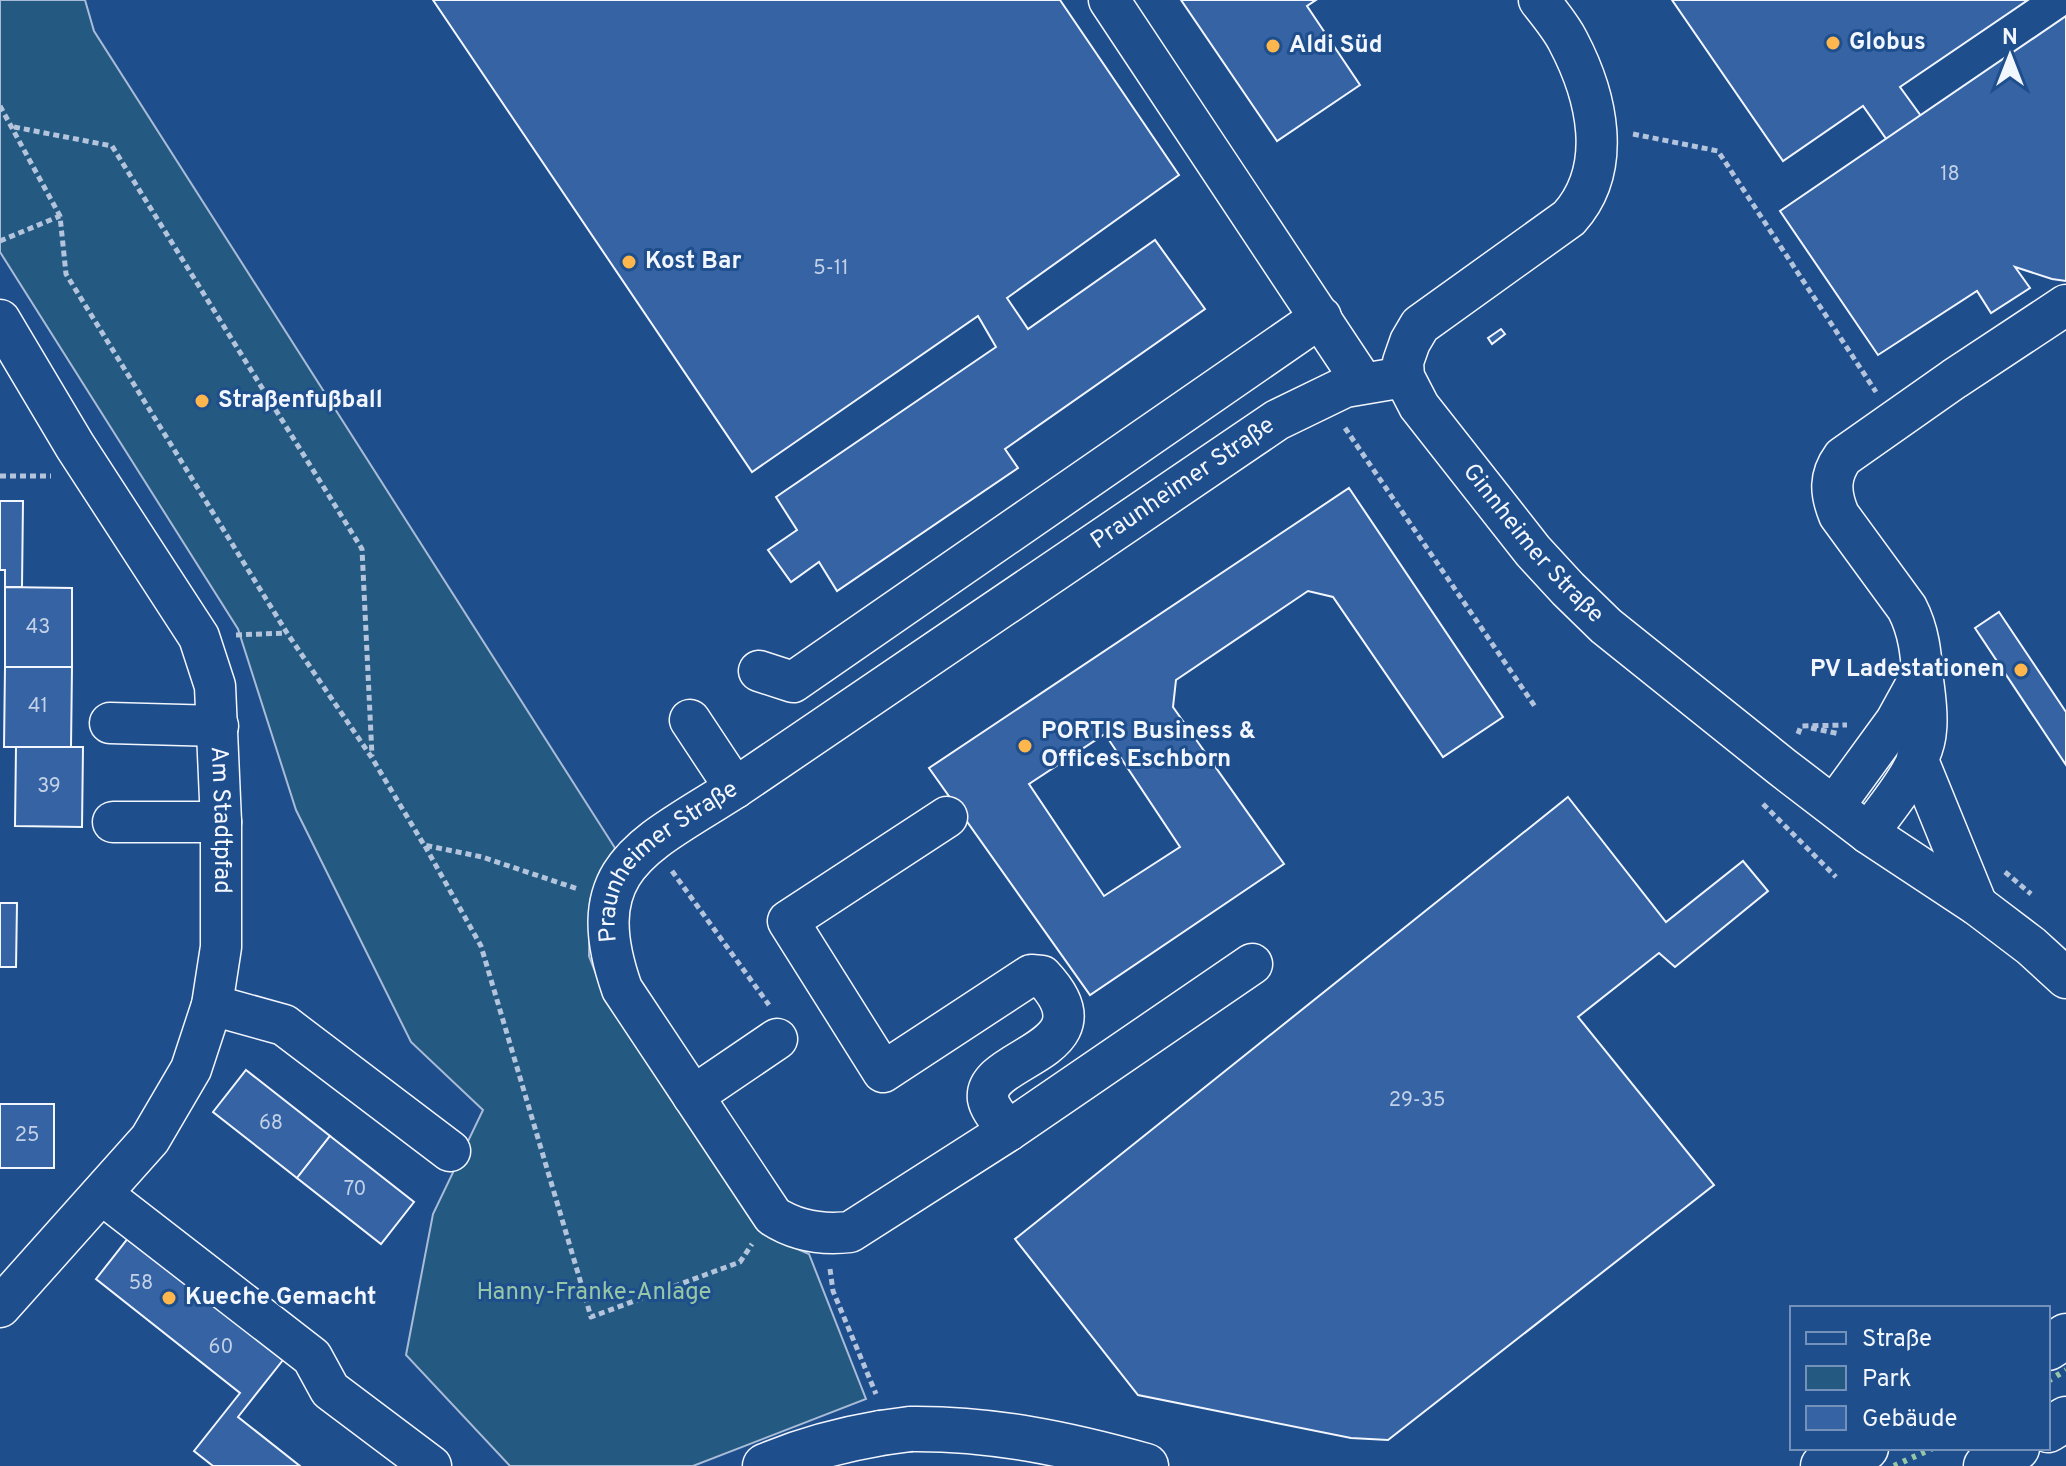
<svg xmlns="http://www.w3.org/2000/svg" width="2066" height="1466" font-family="Overpass,sans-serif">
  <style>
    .green { fill: #245a82; stroke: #a8bbd7; stroke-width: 2 }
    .building { fill: #3563a3; stroke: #f2f6ff; stroke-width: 2; fill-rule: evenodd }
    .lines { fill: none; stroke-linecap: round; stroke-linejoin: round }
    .minor-casing { stroke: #f2f6ff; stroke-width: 43 }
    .highway-casing { stroke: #f2f6ff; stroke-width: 47 }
    .path { stroke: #b3c4dc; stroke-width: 5; stroke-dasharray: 6 4; stroke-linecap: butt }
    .minor { stroke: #1f4e8c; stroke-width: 40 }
    .highway { stroke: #1f4e8c; stroke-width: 44 }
    .highway-bridge-casing { stroke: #f2f6ff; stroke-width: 47; stroke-linecap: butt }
    .highway-bridge { stroke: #1f4e8c; stroke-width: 44 }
    .hedge { stroke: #97c8a6; stroke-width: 6; stroke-dasharray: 4 6; stroke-linecap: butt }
    .poi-dot { fill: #ffb74d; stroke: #1f4e8c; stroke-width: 3 }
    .labels { text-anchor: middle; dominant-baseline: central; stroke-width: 6; stroke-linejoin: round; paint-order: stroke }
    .number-label { font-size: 20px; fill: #c3d1e8 }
    .poi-label { font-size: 24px; font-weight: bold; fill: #f2f6ff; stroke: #1f4e8c; text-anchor: start }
    .street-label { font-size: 24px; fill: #f2f6ff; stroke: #1f4e8c }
    .park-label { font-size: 24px; fill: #97c8a6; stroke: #1f4e8c }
  </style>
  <rect width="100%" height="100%" fill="#1f4e8c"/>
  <path class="green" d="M 0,0 L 85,0 L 94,31 L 615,848 L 590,900 L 589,956 L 603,992 L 776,1240 L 809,1254 L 866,1399 L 693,1466 L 510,1466 L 406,1355 L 433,1214 L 483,1110 L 411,1042 L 296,810 L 238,629 L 0,252 Z"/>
  <g class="building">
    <path d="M 433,0 L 1060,0 L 1179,175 L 1007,298 L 1028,329 L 1155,240 L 1205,309 L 1005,449 L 1018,468 L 837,591 L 819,562 L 791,582 L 768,550 L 797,530 L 776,497 L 996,347 L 978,316 L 752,472 Z"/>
    <path d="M 1181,0 L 1316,0 L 1307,6 L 1360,85 L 1277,141 Z"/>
    <path d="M 1672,0 L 2028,0 L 1900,87 L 1921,116 L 1887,140 L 1863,106 L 1783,161 Z"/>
    <path d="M 2066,16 L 2066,281 L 2052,279 L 2015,267 L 2030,288 L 1991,313 L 1977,291 L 1878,355 L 1780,211 Z"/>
    <path d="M 1501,329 L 1505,334 L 1492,344 L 1488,338 Z"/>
    <path d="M 1349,488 L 1503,717 L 1443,757 L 1333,597 L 1308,591 L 1176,680 L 1173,707 L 1284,864 L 1090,995 L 929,768 ZM 1105,734 L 1180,847 L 1104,896 L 1029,784 Z"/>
    <path d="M 0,501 L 23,501 L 22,587 L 5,587 L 5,570 L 0,570 Z"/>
    <path d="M 5,587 L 72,588 L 72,667 L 5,667 Z"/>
    <path d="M 1999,612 L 2066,712 L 2066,765 L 1975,628 Z"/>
    <path d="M 5,667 L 72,667 L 71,747 L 4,747 Z"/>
    <path d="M 16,747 L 83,747 L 82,827 L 15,826 Z"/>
    <path d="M 1568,797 L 1666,922 L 1743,861 L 1768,891 L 1675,967 L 1659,953 L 1578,1017 L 1714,1185 L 1388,1440 L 1351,1438 L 1138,1395 L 1015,1239 Z"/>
    <path d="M 0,903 L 17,903 L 16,967 L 0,967 Z"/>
    <path d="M 246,1070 L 330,1136 L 297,1178 L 213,1112 Z"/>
    <rect x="0" y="1104" width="54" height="64"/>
    <path d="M 330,1136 L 414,1202 L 381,1244 L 297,1178 Z"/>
    <path d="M 129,1237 L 283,1360 L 238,1417 L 300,1466 L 213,1466 L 194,1451 L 240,1393 L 96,1279 Z"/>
  </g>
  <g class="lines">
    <g class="minor-casing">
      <g id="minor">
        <path d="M 1109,0 L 1363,383"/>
        <path id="s1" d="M 1539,0 C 1549,13 1561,27 1568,41 C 1597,96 1614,168 1569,218 L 1420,325 L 1410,342 L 1403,362 L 1404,377 L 1419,406 L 1533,551 L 1568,589 L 1606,626 L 1782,767 L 1868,833 L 1977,905 L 2031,946 L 2066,978"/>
        <path id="s2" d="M 0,320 L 75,446 L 199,637 L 215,686 L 221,822 L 221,947 L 212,1005 L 191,1069 L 150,1139 L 0,1307"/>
        <path d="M 759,671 L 793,682 L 1321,317"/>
        <path d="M 690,720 L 735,788"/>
        <path d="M 110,723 L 218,726"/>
        <path d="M 1917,758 L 1977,905"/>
        <path d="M 1834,806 L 1896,721 L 1923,672"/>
        <path d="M 947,817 L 788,921 L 883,1072 L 1031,975 L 1042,976 C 1114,1052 982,1055 988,1099 C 990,1110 1001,1121 1008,1131"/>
        <path d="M 113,822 L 221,822"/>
        <path d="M 1868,833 C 1888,806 1924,765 1926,730 C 1928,714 1925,696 1923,680 C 1921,654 1919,631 1907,608 L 1839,515 C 1830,493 1829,476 1843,457 L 1954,379 L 2066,305"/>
        <path id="s3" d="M 1252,964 L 1008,1131 L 850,1232 C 823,1235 796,1231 773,1216 L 622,989 C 579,867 645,846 735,788 L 1277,420 L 1345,387 L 1404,377"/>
        <path d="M 212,1005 L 284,1025 L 450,1151"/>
        <path d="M 693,1096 L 777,1039"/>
        <path d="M 103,1195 L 312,1357 L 330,1390 L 431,1466"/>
      </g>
    </g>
    <g class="highway-casing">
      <g id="highway">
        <path d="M 2048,1348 L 2066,1336"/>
        <path d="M 910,1429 C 991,1428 1068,1444 1146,1466"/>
        <path d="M 2048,1430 L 2066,1419"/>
        <path d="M 765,1466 C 803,1450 840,1440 881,1433"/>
        <path d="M 1823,1466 L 1866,1448"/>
        <path d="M 1986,1466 L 2017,1448"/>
      </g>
    </g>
    <g class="path">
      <path d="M 0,106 L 60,216 L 66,274 L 287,633 L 372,758 L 424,845 L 482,857 L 578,889"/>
      <path d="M 14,127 L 112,146 L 362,549 L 372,756"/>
      <path d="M 1633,134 L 1718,151 L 1876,392"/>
      <path d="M 0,241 L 60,216"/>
      <path d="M 1345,428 L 1536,708"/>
      <path d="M 0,476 L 51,476"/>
      <path d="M 236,635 L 286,633"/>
      <path d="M 1811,728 L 1840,734"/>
      <path d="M 1798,734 L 1801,726 L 1847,725"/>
      <path d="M 1763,804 L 1836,877"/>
      <path d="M 425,846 L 481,946 L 591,1317 L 740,1262 L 752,1244"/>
      <path d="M 672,871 L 769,1005"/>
      <path d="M 2005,872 L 2031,894"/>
      <path d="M 830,1269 L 833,1291 L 876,1394"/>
    </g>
    <use href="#minor" class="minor"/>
    <use href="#highway" class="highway"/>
    <g class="highway-bridge-casing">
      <path id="highway-bridge" d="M 881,1433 L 910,1429"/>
    </g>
    <use href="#highway-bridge" class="highway-bridge"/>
    <g class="hedge">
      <path d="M 2048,1381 L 2066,1370"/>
      <path d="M 1894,1466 L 1933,1448"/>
    </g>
  </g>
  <g class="poi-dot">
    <circle cx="1833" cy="43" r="8"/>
    <circle cx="1273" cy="46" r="8"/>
    <circle cx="629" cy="262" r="8"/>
    <circle cx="202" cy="401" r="8"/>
    <circle cx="2021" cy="670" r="8"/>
    <circle cx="1025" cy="746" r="8"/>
    <circle cx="169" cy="1298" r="8"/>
  </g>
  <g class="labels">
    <g class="number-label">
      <text x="1950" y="175">18</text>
      <text x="831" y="269">5-11</text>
      <text x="38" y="628">43</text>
      <text x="38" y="707">41</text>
      <text x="49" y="787">39</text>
      <text x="1417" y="1101">29-35</text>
      <text x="271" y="1124">68</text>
      <text x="27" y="1136">25</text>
      <text x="355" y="1190">70</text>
      <text x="141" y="1284">58</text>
      <text x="221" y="1348">60</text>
    </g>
    <g class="poi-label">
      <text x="1849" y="43">Globus</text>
      <text x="1289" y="46">Aldi Süd</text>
      <text x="645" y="262">Kost Bar</text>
      <text x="218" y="401">Straßenfußball</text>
      <text x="2005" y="670" text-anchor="end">PV Ladestationen</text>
      <text x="1041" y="732">PORTIS Business &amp;<tspan x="1041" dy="28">Offices Eschborn</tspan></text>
      <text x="185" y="1298">Kueche Gemacht</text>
    </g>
    <g class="street-label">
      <text stroke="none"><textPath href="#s3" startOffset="1640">Praunheimer Straße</textPath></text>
      <text stroke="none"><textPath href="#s1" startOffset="690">Ginnheimer Straße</textPath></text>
      <text stroke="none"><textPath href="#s2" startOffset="560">Am Stadtpfad</textPath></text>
      <text stroke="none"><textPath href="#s3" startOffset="992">Praunheimer Straße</textPath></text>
    </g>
    <g class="park-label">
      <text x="594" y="1293">Hanny-Franke-Anlage</text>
    </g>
  </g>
  <rect x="1790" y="1306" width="260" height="144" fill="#1f4e8c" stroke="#7391ba" stroke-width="2"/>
  <rect x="1806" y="1332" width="40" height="12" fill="#1f4e8c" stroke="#7391ba" stroke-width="2"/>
  <text x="1862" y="1346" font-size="24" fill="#f2f6ff">Straße</text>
  <rect x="1806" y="1366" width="40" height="24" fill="#245a82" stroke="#7391ba" stroke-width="2"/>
  <text x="1862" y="1386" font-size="24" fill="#f2f6ff">Park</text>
  <rect x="1806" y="1406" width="40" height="24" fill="#3563a3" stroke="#7391ba" stroke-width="2"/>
  <text x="1862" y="1426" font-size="24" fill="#f2f6ff">Gebäude</text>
  <g transform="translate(2010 56)" stroke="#1f4e8c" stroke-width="6" paint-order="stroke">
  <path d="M0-6L14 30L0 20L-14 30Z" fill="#f2f6ff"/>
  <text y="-12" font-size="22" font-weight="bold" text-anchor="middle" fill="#f2f6ff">N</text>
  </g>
</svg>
